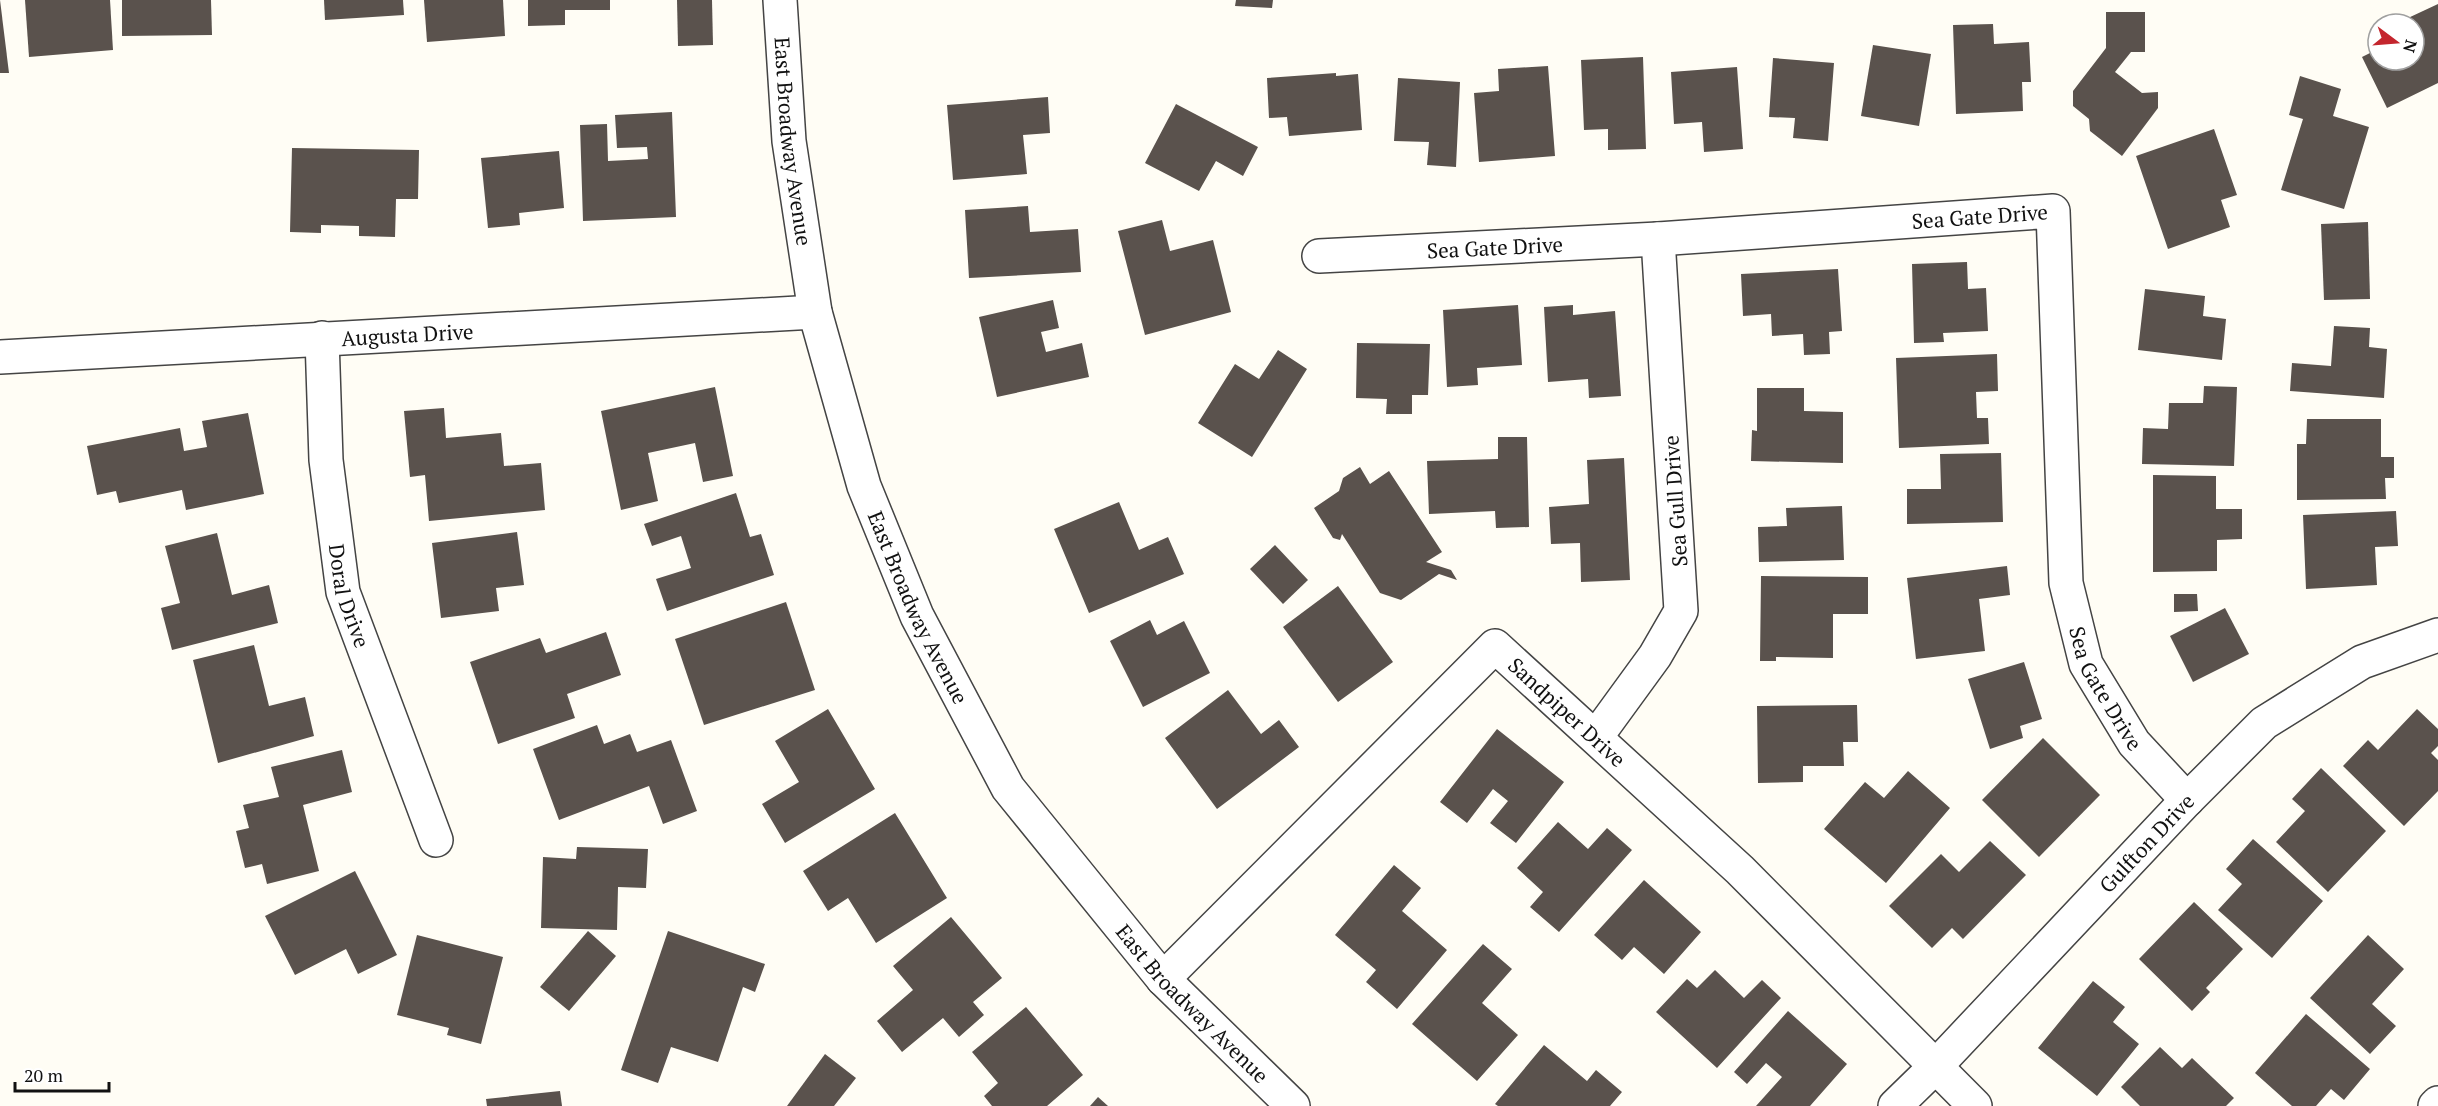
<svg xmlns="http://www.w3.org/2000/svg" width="2438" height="1106" font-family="'PT Serif',serif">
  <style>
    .building { fill: #5a524d }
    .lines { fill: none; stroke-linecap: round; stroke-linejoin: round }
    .minor-casing { stroke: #444; stroke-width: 36 }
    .minor { stroke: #fff; stroke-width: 33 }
    .labels { text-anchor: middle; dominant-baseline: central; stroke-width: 6; stroke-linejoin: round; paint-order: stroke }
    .street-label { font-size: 21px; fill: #111; stroke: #fff }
  </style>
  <rect width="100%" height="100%" fill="#fffdf5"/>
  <g class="building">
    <path d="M 0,0 L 9,73 L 0,73 Z"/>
    <path d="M 25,0 L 110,0 L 113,50 L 29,57 Z"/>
    <path d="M 122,0 L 211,0 L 212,35 L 122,36 Z"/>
    <path d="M 324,0 L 403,0 L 404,15 L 325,20 Z"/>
    <path d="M 424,0 L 503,0 L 505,36 L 427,42 Z"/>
    <path d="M 528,0 L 610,0 L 610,10 L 565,10 L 565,25 L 528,26 Z"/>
    <path d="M 677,0 L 712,0 L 713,45 L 678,46 Z"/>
    <path d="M 1236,0 L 1273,0 L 1272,8 L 1235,6 Z"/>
    <path d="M 2438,4 L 2438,83 L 2387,108 L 2362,57 L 2378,49 L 2378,60 L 2414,60 L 2414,24 L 2411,24 L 2408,18 Z"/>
    <path d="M 2106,12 L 2145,12 L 2145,52 L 2131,52 L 2115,72 L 2142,93 L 2158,92 L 2158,108 L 2122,156 L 2090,131 L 2089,119 L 2073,106 L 2073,91 L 2106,48 Z"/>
    <path d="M 1993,24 L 1994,44 L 2029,42 L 2031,82 L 2022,82 L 2023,111 L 1956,114 L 1953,25 Z"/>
    <path d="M 1873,45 L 1931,54 L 1919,126 L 1861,116 Z"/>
    <path d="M 1643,57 L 1646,149 L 1608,150 L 1608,129 L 1584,130 L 1581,60 Z"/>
    <path d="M 1773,58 L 1834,63 L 1828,141 L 1793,138 L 1795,118 L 1769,117 Z"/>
    <path d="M 1548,66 L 1555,156 L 1479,162 L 1474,93 L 1499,91 L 1498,69 Z"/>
    <path d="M 1737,67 L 1743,149 L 1704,152 L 1702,122 L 1674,124 L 1671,72 Z"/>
    <path d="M 1336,73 L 1336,76 L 1358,74 L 1362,130 L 1289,136 L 1287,117 L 1269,118 L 1267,78 Z"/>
    <path d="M 2300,76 L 2341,89 L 2333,116 L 2369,127 L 2344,209 L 2281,190 L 2303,119 L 2289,115 Z"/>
    <path d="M 1398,78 L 1460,82 L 1456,167 L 1427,165 L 1429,142 L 1394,141 Z"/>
    <path d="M 1048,97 L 1050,133 L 1023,135 L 1027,174 L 953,180 L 947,105 Z"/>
    <path d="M 1176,104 L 1258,147 L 1243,176 L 1216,161 L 1199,191 L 1145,163 Z"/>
    <path d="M 672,112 L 676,217 L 583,221 L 580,125 L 607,124 L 608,161 L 648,159 L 647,147 L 617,148 L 615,115 Z"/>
    <path d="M 2214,129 L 2237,195 L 2221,200 L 2230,227 L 2168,249 L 2136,156 Z"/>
    <path d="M 292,148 L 419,150 L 418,199 L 396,199 L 395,237 L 359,236 L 359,226 L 321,225 L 321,233 L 290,232 Z"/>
    <path d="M 559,151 L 564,208 L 519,213 L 520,225 L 488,228 L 481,158 Z"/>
    <path d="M 1028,206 L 1030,232 L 1078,229 L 1081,272 L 969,278 L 965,210 Z"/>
    <path d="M 1162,220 L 1170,251 L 1213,240 L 1231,312 L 1145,335 L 1118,231 Z"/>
    <path d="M 2368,222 L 2370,299 L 2324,300 L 2321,224 Z"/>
    <path d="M 1967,262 L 1968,289 L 1986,288 L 1988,331 L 1943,333 L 1944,342 L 1914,343 L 1912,264 Z"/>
    <path d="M 1838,269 L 1842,331 L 1829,332 L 1830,354 L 1804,355 L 1803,334 L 1772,336 L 1771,314 L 1743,316 L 1741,274 Z"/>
    <path d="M 2145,289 L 2205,296 L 2203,316 L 2226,319 L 2222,360 L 2138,350 Z"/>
    <path d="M 1053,300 L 1059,328 L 1041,332 L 1046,352 L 1082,343 L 1089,377 L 997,397 L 979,317 Z"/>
    <path d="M 1518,305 L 1522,365 L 1477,368 L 1478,385 L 1447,387 L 1443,310 Z"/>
    <path d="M 1573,305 L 1573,315 L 1615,311 L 1621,396 L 1589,398 L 1588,379 L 1548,382 L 1544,307 Z"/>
    <path d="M 2334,326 L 2370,328 L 2369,347 L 2387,349 L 2384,398 L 2290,391 L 2292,363 L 2331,366 Z"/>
    <path d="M 1357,343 L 1430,344 L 1428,395 L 1412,395 L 1412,414 L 1386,414 L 1387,399 L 1356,398 Z"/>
    <path d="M 1278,350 L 1307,369 L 1252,457 L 1198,423 L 1235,364 L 1259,379 Z"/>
    <path d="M 1997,354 L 1998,391 L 1976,392 L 1977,418 L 1988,418 L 1989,444 L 1899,448 L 1896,358 Z"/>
    <path d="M 2204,386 L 2237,387 L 2234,466 L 2142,464 L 2143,428 L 2168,429 L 2169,403 L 2203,403 Z"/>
    <path d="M 715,387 L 733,476 L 703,482 L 695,443 L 648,453 L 658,501 L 621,510 L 601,411 Z"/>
    <path d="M 1757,388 L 1804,388 L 1804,411 L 1843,412 L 1843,463 L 1751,461 L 1752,430 L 1757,431 Z"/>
    <path d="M 444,408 L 446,438 L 501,433 L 504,466 L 541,463 L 545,510 L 429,521 L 425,475 L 410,477 L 404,411 Z"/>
    <path d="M 248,413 L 264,494 L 186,510 L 182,490 L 119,503 L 116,491 L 97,495 L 87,446 L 180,428 L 184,451 L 207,447 L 202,421 Z"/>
    <path d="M 2307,419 L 2381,419 L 2381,457 L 2394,457 L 2394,478 L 2385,478 L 2386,499 L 2297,500 L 2297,444 L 2306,444 Z"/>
    <path d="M 1498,437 L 1527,437 L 1529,527 L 1496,528 L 1495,511 L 1429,514 L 1427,461 L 1498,459 Z"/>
    <path d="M 2001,453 L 2003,522 L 1907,524 L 1907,489 L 1941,489 L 1940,454 Z"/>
    <path d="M 1624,458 L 1630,580 L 1581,582 L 1580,543 L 1551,544 L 1549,507 L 1589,504 L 1587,460 Z"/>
    <path d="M 1360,467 L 1370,484 L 1389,471 L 1442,552 L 1426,562 L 1451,570 L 1457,580 L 1439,574 L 1401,600 L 1380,593 L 1342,534 L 1340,540 L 1333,538 L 1314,508 L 1339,491 L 1343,478 Z"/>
    <path d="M 2153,475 L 2216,476 L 2216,509 L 2242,509 L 2242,539 L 2217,540 L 2217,571 L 2153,572 Z"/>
    <path d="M 736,493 L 750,537 L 761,534 L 774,575 L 667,611 L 656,579 L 691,568 L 681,536 L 652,546 L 644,524 Z"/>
    <path d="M 1119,502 L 1139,550 L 1168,537 L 1184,574 L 1089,613 L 1054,529 Z"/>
    <path d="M 1842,506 L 1844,560 L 1759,562 L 1758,527 L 1787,526 L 1786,508 Z"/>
    <path d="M 2396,511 L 2398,546 L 2375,547 L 2377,585 L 2306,589 L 2303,515 Z"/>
    <path d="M 517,532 L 524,585 L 496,588 L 499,611 L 441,618 L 432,543 Z"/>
    <path d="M 217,533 L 232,595 L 269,585 L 278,623 L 172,650 L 161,608 L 180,603 L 165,546 Z"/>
    <path d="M 1275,545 L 1308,580 L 1283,604 L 1250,569 Z"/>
    <path d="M 2007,566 L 2010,595 L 1979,599 L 1985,651 L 1916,659 L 1907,578 Z"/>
    <path d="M 1761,576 L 1868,577 L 1868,614 L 1833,614 L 1833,658 L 1776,657 L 1776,661 L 1760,661 Z"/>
    <path d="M 1338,586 L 1393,662 L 1338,702 L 1283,627 Z"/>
    <path d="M 2174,594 L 2197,594 L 2198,611 L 2174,612 Z"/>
    <path d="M 786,602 L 815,690 L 704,725 L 675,639 Z"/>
    <path d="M 2225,608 L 2249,654 L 2193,682 L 2170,636 Z"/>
    <path d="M 1150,620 L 1157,635 L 1184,621 L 1210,673 L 1143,707 L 1110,641 Z"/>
    <path d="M 606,632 L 621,675 L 567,694 L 575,718 L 498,744 L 470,662 L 540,638 L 546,653 Z"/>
    <path d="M 254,645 L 269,706 L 305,697 L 314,736 L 218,763 L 193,660 Z"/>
    <path d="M 2024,662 L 2042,719 L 2020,726 L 2023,738 L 1990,749 L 1968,679 Z"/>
    <path d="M 1228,690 L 1261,734 L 1279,720 L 1299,747 L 1217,809 L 1165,738 Z"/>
    <path d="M 1857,705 L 1858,742 L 1843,742 L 1844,766 L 1803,766 L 1803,782 L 1758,783 L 1757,706 Z"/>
    <path d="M 828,709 L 875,789 L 785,843 L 762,804 L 799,782 L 775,741 Z"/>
    <path d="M 2417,709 L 2438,729 L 2438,746 L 2431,753 L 2438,760 L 2438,791 L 2404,826 L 2343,766 L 2368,740 L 2378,750 Z"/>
    <path d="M 597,725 L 604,744 L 630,734 L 637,752 L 671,740 L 697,811 L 663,824 L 649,786 L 559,820 L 533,749 Z"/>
    <path d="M 1497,729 L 1564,782 L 1516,843 L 1490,823 L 1508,801 L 1493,789 L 1467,823 L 1440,802 Z"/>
    <path d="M 2043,738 L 2100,795 L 2039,857 L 1982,800 Z"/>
    <path d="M 342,750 L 352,792 L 303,805 L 319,871 L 267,884 L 262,864 L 245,868 L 236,831 L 249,828 L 243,805 L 279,797 L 271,767 Z"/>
    <path d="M 2321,768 L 2386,831 L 2328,892 L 2276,842 L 2305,811 L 2292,799 Z"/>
    <path d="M 1908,771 L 1950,808 L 1886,883 L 1824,829 L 1865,782 L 1884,798 Z"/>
    <path d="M 895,813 L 947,898 L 876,943 L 848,898 L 828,911 L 803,871 Z"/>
    <path d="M 1558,822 L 1588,849 L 1607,828 L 1632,850 L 1559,932 L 1530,907 L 1543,892 L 1517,868 Z"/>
    <path d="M 2253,839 L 2323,901 L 2272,958 L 2218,910 L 2242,884 L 2226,869 Z"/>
    <path d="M 1990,841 L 2026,875 L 1963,939 L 1952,928 L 1932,948 L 1889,906 L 1941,854 L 1959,872 Z"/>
    <path d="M 577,847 L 648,849 L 646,888 L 618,887 L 617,930 L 541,928 L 543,857 L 576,859 Z"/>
    <path d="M 1394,865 L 1421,888 L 1402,911 L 1447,950 L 1397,1009 L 1366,982 L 1376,970 L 1335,935 Z"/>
    <path d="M 355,871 L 397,955 L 358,974 L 346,949 L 295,975 L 265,916 Z"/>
    <path d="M 1644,880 L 1701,932 L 1664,974 L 1634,947 L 1622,960 L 1594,935 Z"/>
    <path d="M 2194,902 L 2243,949 L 2206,988 L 2210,992 L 2192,1011 L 2139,959 Z"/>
    <path d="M 951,917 L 1002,978 L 973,1002 L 984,1015 L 959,1037 L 943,1018 L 902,1052 L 877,1021 L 913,990 L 893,966 Z"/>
    <path d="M 588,931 L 616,956 L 569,1011 L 540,987 Z"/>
    <path d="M 668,931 L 765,964 L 755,992 L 743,987 L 718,1062 L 671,1047 L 658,1083 L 621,1070 Z"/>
    <path d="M 417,935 L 503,957 L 481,1044 L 447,1035 L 449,1028 L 397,1015 Z"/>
    <path d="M 2368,935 L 2404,969 L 2372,1004 L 2396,1026 L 2370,1054 L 2310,998 Z"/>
    <path d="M 1483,944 L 1512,969 L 1482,1003 L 1518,1035 L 1477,1081 L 1412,1024 Z"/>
    <path d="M 1715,970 L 1744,998 L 1762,980 L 1781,998 L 1717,1068 L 1656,1012 L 1687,979 L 1697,988 Z"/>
    <path d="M 2093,981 L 2125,1007 L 2113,1022 L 2139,1044 L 2097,1096 L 2038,1048 Z"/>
    <path d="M 1026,1007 L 1083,1075 L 1047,1106 L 992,1106 L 984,1096 L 998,1083 L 972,1052 Z"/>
    <path d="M 1788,1011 L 1847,1064 L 1810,1106 L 1756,1106 L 1782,1077 L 1766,1063 L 1747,1084 L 1734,1072 Z"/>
    <path d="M 2306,1014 L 2370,1069 L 2344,1100 L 2331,1089 L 2316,1106 L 2292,1106 L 2255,1073 Z"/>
    <path d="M 1544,1045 L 1587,1081 L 1596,1070 L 1622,1092 L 1610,1106 L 1498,1106 L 1495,1104 Z"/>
    <path d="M 2160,1047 L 2182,1068 L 2192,1058 L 2234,1098 L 2226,1106 L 2140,1106 L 2121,1087 Z"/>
    <path d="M 825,1054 L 856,1078 L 834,1106 L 787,1106 Z"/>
    <path d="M 560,1091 L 562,1106 L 487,1106 L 486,1099 Z"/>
    <path d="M 1098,1097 L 1108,1106 L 1090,1106 Z"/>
  </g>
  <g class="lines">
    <g class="minor-casing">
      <g id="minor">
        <path id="s1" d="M 780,0 L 789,141 L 815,312 L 864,486 L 917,616 L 1008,788 L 1163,979 L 1293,1106"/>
        <path id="s2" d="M 1319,256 L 1658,239 L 2053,211 L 2066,583 L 2086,664 L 2134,743 L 2187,800"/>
        <path id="s3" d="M 322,338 L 326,460 L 343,592 L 436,840"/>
        <path id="s4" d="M 0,357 L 815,312"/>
        <path d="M 1596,737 L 1655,656 L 1681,611 L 1658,239"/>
        <path id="s5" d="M 1163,979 L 1495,646 L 1740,870 L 1975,1106"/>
        <path id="s6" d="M 1895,1106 L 1935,1067 L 2187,800 L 2264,723 L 2362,662 L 2438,635"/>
        <path d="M 2435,1106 L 2438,1103"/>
      </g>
    </g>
    <use href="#minor" class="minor"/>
  </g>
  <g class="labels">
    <g class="street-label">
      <text stroke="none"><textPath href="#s1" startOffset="142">East Broadway Avenue</textPath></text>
      <text stroke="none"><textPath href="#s2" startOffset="662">Sea Gate Drive</textPath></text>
      <text stroke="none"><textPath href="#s2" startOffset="176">Sea Gate Drive</textPath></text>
      <text stroke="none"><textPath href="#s4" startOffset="408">Augusta Drive</textPath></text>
      <text transform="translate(1675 501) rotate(-94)">Sea Gull Drive</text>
      <text stroke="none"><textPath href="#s3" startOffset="260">Doral Drive</textPath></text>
      <text stroke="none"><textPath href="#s1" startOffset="628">East Broadway Avenue</textPath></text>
      <text stroke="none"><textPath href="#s2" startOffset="1221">Sea Gate Drive</textPath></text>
      <text stroke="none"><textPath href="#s5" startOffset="568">Sandpiper Drive</textPath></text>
      <text stroke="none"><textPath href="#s6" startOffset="364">Gulfton Drive</textPath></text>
      <text stroke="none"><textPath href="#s1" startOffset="1114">East Broadway Avenue</textPath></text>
    </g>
  </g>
  <g transform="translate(2396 42) rotate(106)"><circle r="28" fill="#ffffff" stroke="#a0a0a0" stroke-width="1.5"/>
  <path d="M0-4.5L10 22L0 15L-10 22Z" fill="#c4262e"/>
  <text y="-9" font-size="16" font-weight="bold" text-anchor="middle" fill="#111111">N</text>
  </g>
  <path d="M15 1082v9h94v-9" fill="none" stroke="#111111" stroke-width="3"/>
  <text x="24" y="1082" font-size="18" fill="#111111" stroke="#ffffff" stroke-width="4.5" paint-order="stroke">20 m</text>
</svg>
